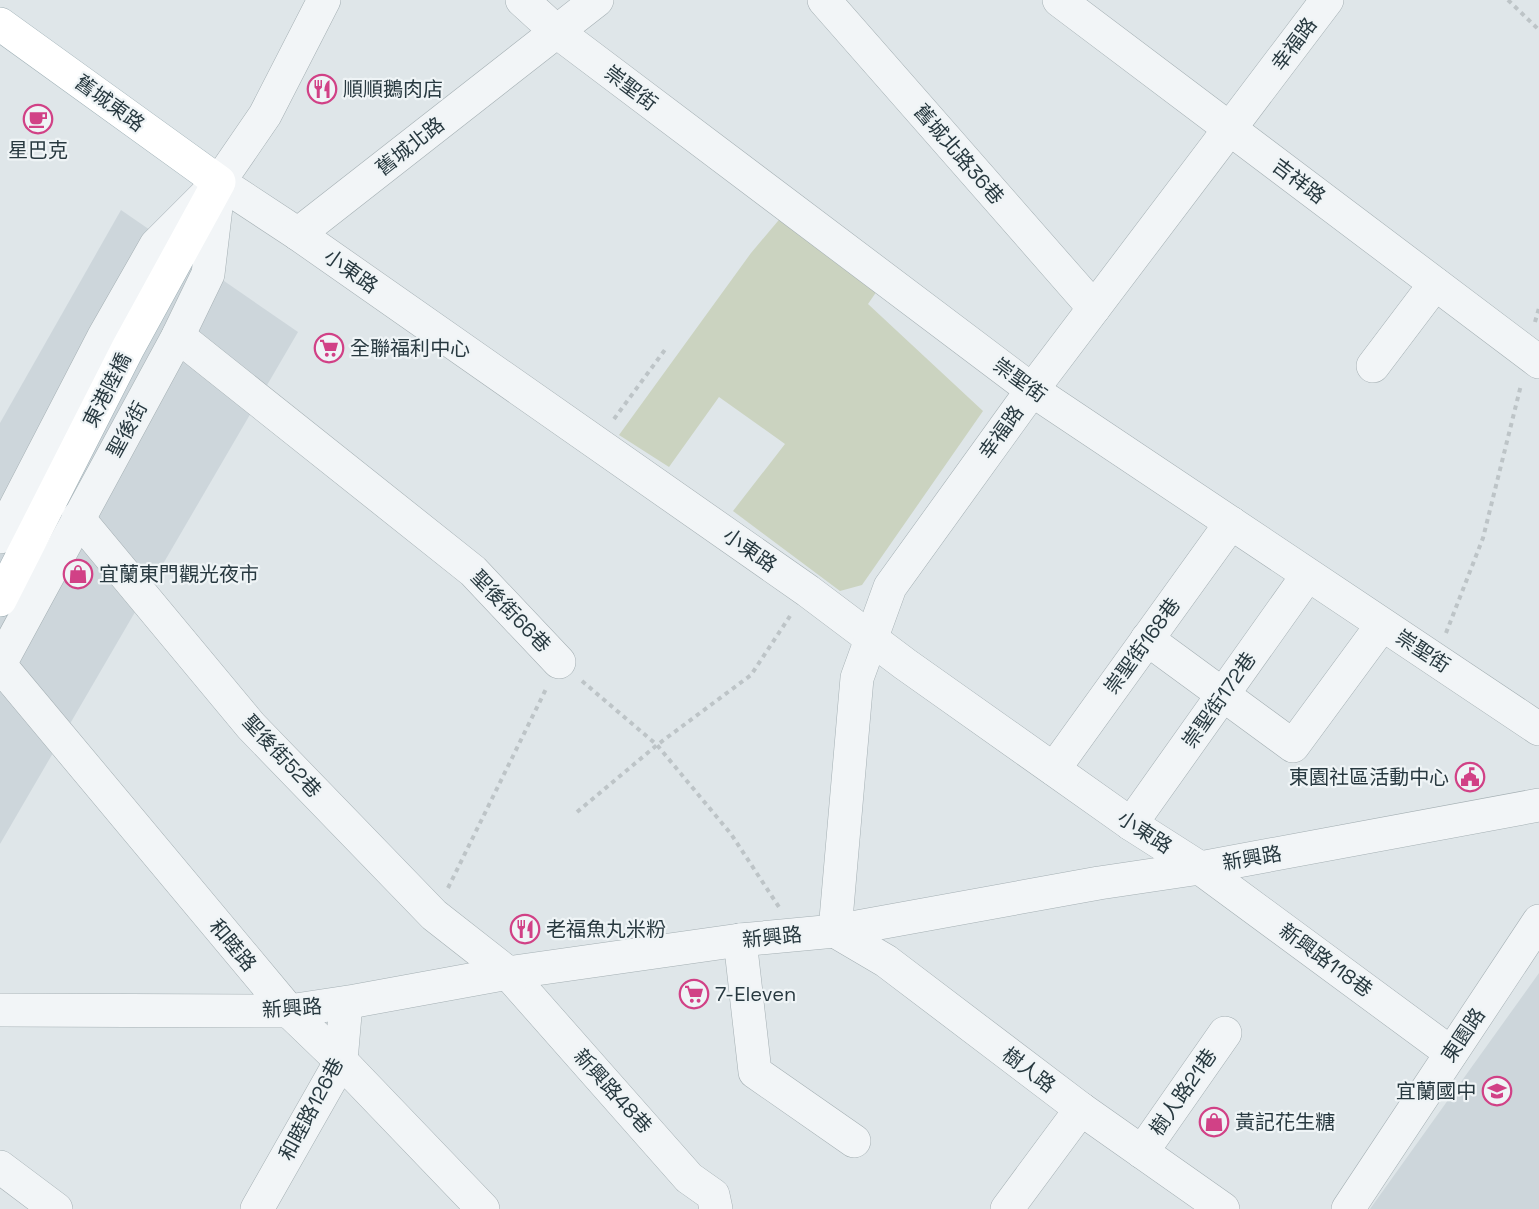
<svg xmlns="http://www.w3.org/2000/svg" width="1539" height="1209" font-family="'Space Grotesk','Noto Sans TC',sans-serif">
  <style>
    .built { fill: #cdd6db }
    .green { fill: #cbd3c0 }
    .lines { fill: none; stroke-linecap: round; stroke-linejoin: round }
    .minor-casing { stroke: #a4afb3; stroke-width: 34 }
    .major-casing { stroke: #9eafb5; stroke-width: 34 }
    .path { stroke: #bdc4c7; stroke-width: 4; stroke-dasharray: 4.5 4.5; stroke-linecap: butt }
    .minor { stroke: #f2f5f7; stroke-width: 33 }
    .major { stroke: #fff; stroke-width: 33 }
    .labels { text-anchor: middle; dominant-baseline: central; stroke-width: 4.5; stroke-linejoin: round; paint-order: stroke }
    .street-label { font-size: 20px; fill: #283940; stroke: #eff4f6 }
    .poi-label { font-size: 20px; fill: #283940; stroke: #eff4f6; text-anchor: start }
  </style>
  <rect width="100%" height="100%" fill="#dfe6e9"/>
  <g class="built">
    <path d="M 121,210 L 298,332 L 0,844 L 0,423 Z"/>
    <path d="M 1539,973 L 1539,1209 L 1370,1209 Z"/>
  </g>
  <path class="green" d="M 783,215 L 879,288 L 868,304 L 983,411 L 862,585 L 840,591 L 733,511 L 785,444 L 719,397 L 669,467 L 619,435 L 751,253 Z"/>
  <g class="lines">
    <g class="minor-casing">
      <g id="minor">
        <path d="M 522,0 L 556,31 L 1032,390 L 1539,729"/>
        <path d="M 824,0 L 1094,308"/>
        <path d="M 1059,0 L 1539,362"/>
        <path d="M 219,182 L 298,234 L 597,0"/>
        <path d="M 298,234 L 808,591 L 905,664 L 1131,824 L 1200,868 L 1451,1053"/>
        <path d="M 178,336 L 473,571 L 559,662"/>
        <path d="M 1373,366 L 1435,284"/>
        <path d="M 78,518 L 251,726 L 434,915 L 508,973 L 689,1178 L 713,1195 L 716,1209"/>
        <path d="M 0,537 L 103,338 L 156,245 L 219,182 L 265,115 L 324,0"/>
        <path d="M 1147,639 L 1293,746 L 1382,625"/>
        <path d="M 0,664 L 178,336 L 208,274 L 219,182"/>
        <path d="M 0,665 L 289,1011 L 341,1061 L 483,1209"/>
        <path d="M 1054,769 L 1231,523"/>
        <path d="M 1131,824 L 1307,576"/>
        <path d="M 740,940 L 755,1072 L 854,1141"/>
        <path d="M 0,1010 L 289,1011 L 355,1001 L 508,973 L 740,940 L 835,931 L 1099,883 L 1200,868 L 1539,805"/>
        <path d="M 1142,1152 L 1225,1033"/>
        <path d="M 0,1167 L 56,1209"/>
        <path d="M 257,1209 L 341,1061 L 346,1003"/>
        <path d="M 1007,1209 L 1081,1109"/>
        <path d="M 1223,1209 L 1081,1109 L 886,961 L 835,931 L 857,678 L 890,587 L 1032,390 L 1327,0"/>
        <path d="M 1348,1209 L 1539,921"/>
      </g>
    </g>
    <g class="major-casing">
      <path id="major" d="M 0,24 L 219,182 L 128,348 L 0,600"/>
    </g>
    <g class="path">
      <path d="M 1508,0 L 1539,30"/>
      <path d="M 1535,322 L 1539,308"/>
      <path d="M 614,419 L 667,347"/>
      <path d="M 1446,633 L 1483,538 L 1521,385"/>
      <path d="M 582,681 L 657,745 L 731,834 L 779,907"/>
      <path d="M 577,812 L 657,745 L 751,675 L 790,616"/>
      <path d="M 448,888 L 547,687"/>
    </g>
    <use href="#minor" class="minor"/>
    <use href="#major" class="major"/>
  </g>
  <defs>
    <g id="restaurant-ring" transform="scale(1.5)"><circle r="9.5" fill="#eff4f6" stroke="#d14186" stroke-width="1.5"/><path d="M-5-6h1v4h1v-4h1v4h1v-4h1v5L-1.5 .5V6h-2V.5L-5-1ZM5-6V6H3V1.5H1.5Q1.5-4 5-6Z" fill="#d14186"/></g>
    <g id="cafe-ring" transform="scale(1.5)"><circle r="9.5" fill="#eff4f6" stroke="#d14186" stroke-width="1.5"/><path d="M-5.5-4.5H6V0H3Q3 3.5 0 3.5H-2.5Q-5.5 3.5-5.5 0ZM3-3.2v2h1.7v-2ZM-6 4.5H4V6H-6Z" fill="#d14186"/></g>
    <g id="supermarket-ring" transform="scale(1.5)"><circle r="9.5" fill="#eff4f6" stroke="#d14186" stroke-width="1.5"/><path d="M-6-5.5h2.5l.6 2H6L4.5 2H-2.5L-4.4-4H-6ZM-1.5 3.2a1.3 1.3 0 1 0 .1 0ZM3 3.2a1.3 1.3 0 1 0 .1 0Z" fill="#d14186"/></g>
    <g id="shop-ring" transform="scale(1.5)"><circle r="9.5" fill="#eff4f6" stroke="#d14186" stroke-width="1.5"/><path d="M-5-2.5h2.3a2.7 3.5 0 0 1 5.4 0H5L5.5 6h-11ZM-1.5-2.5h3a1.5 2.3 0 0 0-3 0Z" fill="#d14186"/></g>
    <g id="civic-ring" transform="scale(1.5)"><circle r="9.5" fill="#eff4f6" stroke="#d14186" stroke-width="1.5"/><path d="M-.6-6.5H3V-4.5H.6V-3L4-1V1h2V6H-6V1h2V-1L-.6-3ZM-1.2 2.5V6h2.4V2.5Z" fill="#d14186"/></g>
    <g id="school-ring" transform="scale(1.5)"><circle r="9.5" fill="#eff4f6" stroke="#d14186" stroke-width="1.5"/><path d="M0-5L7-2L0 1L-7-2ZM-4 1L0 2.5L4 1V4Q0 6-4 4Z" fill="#d14186"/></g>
  </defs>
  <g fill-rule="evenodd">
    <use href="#restaurant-ring" x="322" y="89"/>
    <use href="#cafe-ring" x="38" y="119"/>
    <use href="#supermarket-ring" x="329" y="348"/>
    <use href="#shop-ring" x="78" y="574"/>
    <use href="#civic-ring" x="1470" y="777"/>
    <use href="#restaurant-ring" x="525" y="929"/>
    <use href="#supermarket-ring" x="694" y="994"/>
    <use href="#school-ring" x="1497" y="1091"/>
    <use href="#shop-ring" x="1214" y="1122"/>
  </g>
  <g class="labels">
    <g class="street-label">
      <text transform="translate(1294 44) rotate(-53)">幸福路</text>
      <text transform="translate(631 88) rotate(37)">崇聖街</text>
      <text transform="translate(110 103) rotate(36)">舊城東路</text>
      <text transform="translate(410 146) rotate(-38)">舊城北路</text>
      <text transform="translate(959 154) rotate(49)">舊城北路36巷</text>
      <text transform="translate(1299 181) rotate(37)">吉祥路</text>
      <text transform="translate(351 271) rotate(35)">小東路</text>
      <text transform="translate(1020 380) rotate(36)">崇聖街</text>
      <text transform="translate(107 390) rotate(-63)">東港陸橋</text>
      <text transform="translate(127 429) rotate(-61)">聖後街</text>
      <text transform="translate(1001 432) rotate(-54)">幸福路</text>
      <text transform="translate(750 550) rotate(35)">小東路</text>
      <text transform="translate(511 611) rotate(46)">聖後街66巷</text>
      <text transform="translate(1142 646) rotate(-54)">崇聖街168巷</text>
      <text transform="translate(1423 651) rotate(33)">崇聖街</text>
      <text transform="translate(1219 700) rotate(-55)">崇聖街172巷</text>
      <text transform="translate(282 756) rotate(47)">聖後街52巷</text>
      <text transform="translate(1145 832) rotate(33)">小東路</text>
      <text transform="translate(1252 858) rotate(-10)">新興路</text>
      <text transform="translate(772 937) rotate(-6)">新興路</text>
      <text transform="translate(233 945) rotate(50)">和睦路</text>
      <text transform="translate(1326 960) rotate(36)">新興路118巷</text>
      <text transform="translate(292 1008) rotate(-4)">新興路</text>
      <text transform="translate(1463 1035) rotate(-56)">東園路</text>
      <text transform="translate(1029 1070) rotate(37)">樹人路</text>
      <text transform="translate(613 1091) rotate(48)">新興路48巷</text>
      <text transform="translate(1183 1092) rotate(-55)">樹人路21巷</text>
      <text transform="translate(311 1109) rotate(-62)">和睦路126巷</text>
    </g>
    <g class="poi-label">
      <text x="343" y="89">順順鵝肉店</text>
      <text x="38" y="150" text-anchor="middle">星巴克</text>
      <text x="350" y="348">全聯福利中心</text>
      <text x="99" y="574">宜蘭東門觀光夜市</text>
      <text x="1449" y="777" text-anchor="end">東園社區活動中心</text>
      <text x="546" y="929">老福魚丸米粉</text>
      <text x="715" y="994">7-Eleven</text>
      <text x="1476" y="1091" text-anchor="end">宜蘭國中</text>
      <text x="1235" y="1122">黃記花生糖</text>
    </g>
  </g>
</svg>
